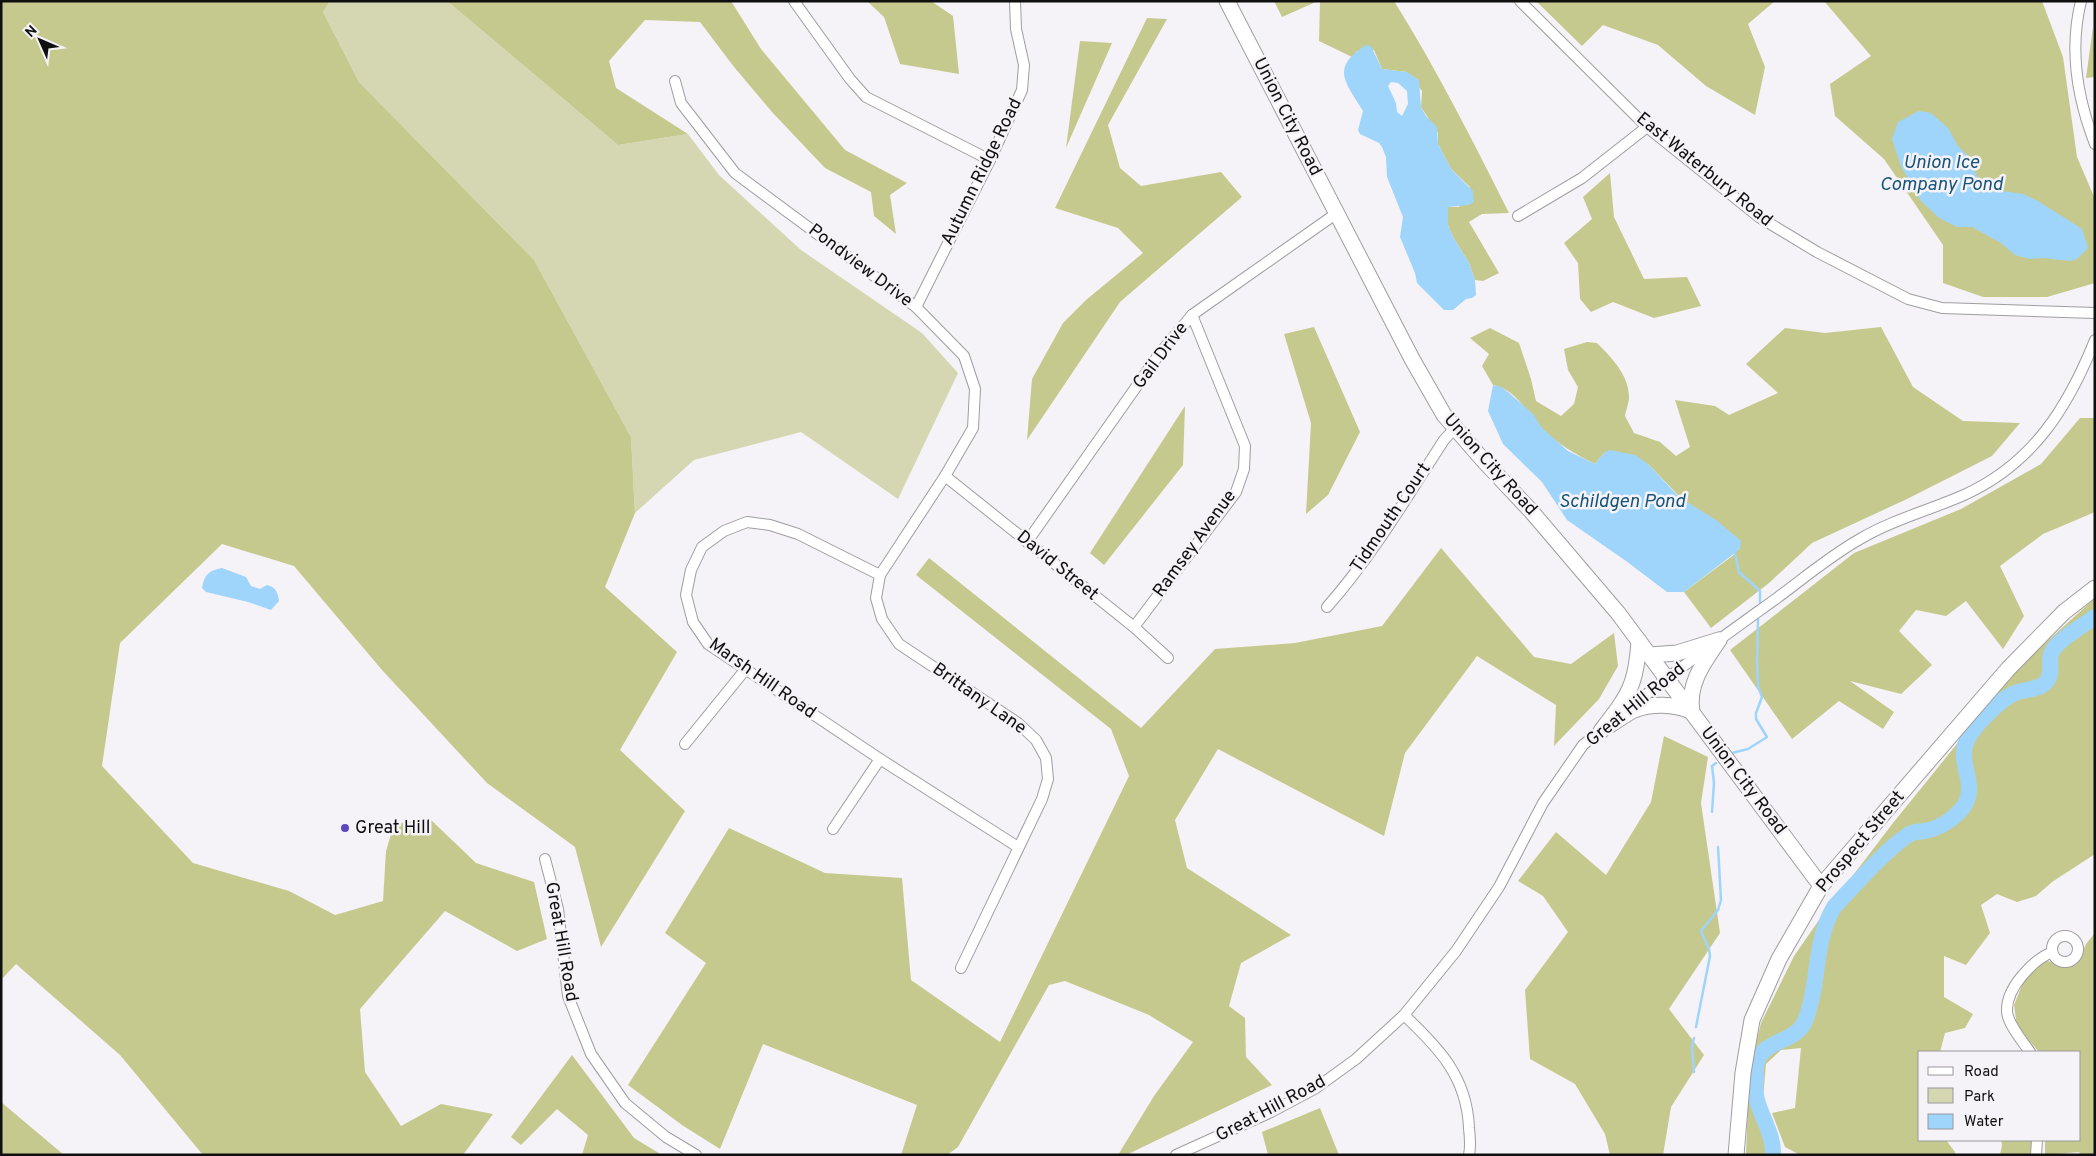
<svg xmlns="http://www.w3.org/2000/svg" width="2096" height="1156" font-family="Overpass,sans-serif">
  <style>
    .green { fill: #d5d7b3 }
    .forest { fill: #c6c98e }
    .water { fill: #9fd5fb; fill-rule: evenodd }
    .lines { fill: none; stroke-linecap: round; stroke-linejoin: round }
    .stream { stroke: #9fd5fb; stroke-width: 2.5 }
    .river { stroke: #9fd5fb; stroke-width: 16 }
    .street-casing { stroke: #9e9da1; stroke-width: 12 }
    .secondary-casing { stroke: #9e9da1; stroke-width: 17 }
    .street { stroke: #fff; stroke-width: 10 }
    .secondary { stroke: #fff; stroke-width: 15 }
    .poi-dot { fill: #5b47bf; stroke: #f5f3f7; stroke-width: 2 }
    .labels { text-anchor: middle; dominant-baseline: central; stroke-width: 5; stroke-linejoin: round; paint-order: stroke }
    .street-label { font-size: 18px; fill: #100f10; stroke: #f5f3f7 }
    .poi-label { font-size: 18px; fill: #100f10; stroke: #f5f3f7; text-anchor: start }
    .water-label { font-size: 19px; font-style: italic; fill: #165579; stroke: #f5f3f7 }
  </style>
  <rect width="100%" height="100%" fill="#f5f3f7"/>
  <path class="green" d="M 330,1 L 447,1 L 618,145 L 688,134 L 719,175 L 801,250 L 922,333 L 958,373 L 898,499 L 801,432 L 694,460 L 635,513 L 631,437 L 534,260 L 359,82 L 323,12 Z"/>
  <g class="forest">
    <path d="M 1,1 L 330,1 L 323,12 L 359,82 L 534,260 L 631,437 L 635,513 L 605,587 L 677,652 L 620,750 L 685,811 L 601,947 L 575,847 L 487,783 L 382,670 L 294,566 L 222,544 L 120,643 L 102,766 L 193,863 L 289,891 L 335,915 L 383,901 L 386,851 L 394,824 L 430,819 L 476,863 L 534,882 L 547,939 L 517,951 L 445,911 L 360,1009 L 365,1072 L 401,1126 L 441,1104 L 493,1114 L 463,1155 L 203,1155 L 120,1055 L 16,964 L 1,980 Z"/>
    <path d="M 447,1 L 731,1 L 761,49 L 845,150 L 907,183 L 890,195 L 896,234 L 874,216 L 871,192 L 825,168 L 772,112 L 734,67 L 700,22 L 645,20 L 609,61 L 616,88 L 688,134 L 618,145 Z"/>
    <path d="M 867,1 L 931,1 L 953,16 L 959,74 L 900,64 L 884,17 Z"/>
    <path d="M 1274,1 L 1318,1 L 1282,17 Z"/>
    <path d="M 1320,1 L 1394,1 C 1437,70 1473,141 1509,213 L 1482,214 L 1469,222 L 1499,273 L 1483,281 L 1475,280 L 1469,263 L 1453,237 L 1448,225 L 1448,207 L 1459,207 L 1470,187 L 1451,169 L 1438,144 L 1438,133 L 1421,107 L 1422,91 L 1407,72 L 1382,69 L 1374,50 L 1357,51 L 1352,57 L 1319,41 Z"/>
    <path d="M 1536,1 L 1775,1 L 1748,24 L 1765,67 L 1755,115 L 1706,86 L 1658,45 L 1603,25 L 1582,46 Z"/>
    <path d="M 1824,1 L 2042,1 L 2063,57 L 2077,157 L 2095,199 L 2095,283 L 2047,297 L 1983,297 L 1943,283 L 1943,245 L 1884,159 L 1835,116 L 1830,84 L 1871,56 Z"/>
    <path d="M 1147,18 L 1167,19 L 1108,125 L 1120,168 L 1141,186 L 1221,172 L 1242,197 L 1120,302 L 1027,440 L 1032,379 L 1063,323 L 1086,300 L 1143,253 L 1118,228 L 1055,208 Z"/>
    <path d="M 2093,27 L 2095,77 L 2086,78 Z"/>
    <path d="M 1080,41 L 1112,43 L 1066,148 Z"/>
    <path d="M 1610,173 L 1614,217 L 1644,279 L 1687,277 L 1701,306 L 1654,318 L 1613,302 L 1591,312 L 1580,299 L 1578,263 L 1564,243 L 1592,219 L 1583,197 Z"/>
    <path d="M 1314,327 L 1360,432 L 1328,495 L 1306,514 L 1311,423 L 1284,334 Z"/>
    <path d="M 1881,327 L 1913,387 L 1963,421 L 2020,423 L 1992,456 L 1907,499 L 1812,543 L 1769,583 L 1711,628 L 1684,592 L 1735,554 L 1648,464 L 1605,452 L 1595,464 C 1575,454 1558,444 1542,429 C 1528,414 1516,389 1493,385 L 1482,366 L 1489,354 L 1470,338 L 1490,328 L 1519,343 L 1531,379 L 1536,401 L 1561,416 L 1574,404 L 1578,387 L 1568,370 L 1564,349 L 1587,342 L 1597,343 C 1611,357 1629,375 1629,397 C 1629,403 1626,410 1625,416 L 1634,433 L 1660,442 L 1676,456 L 1690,447 L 1675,400 L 1715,406 L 1729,415 L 1778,393 L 1746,364 L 1785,328 L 1825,333 Z"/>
    <path d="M 1185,406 L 1183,465 L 1104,565 L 1090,553 Z"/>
    <path d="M 2080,418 L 2095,418 L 2095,512 L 2043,534 L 2000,566 L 2024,616 L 2003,649 L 1966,601 L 1946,616 L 1916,610 L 1899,631 L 1932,665 L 1901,694 L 1850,681 L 1894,712 L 1883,729 L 1839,701 L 1792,739 L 1730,650 L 1854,553 L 1961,509 L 2041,464 Z"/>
    <path d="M 1441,548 L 1534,657 L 1571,664 L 1614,633 L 1618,666 L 1599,699 L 1554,746 L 1556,705 L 1477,656 L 1405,753 L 1384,836 L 1218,749 L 1175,820 L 1187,868 L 1291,935 L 1241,963 L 1229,1006 L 1245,1018 L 1246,1057 L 1272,1085 L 1126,1155 L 1118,1155 L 1154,1096 L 1193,1042 L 1149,1015 L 1065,981 L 1049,985 L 958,1147 L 947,1155 L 901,1155 L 917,1105 L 763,1044 L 720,1149 L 682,1125 L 628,1085 L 706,963 L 665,933 L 729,828 L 825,873 L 902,878 L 911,980 L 1000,1042 L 1129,776 L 1111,729 L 916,575 L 929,558 L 1141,728 L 1215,649 L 1295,643 L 1382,626 Z"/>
    <path d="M 2095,598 L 2095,854 L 2052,882 L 2036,896 L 2017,902 L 1997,894 L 1981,905 L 1990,933 L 1966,965 L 1944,956 L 1944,997 L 1973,1014 L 1965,1028 L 1945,1033 L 1940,1052 L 1920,1052 L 1920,1140 L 1946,1140 L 1955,1152 L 1955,1155 L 1800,1155 L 1785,1147 L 1772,1113 L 1795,1108 L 1801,1048 L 1781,1050 L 1766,1064 L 1763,1099 L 1775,1155 L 1746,1155 L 1749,1074 L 1761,1023 L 1794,956 L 1819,920 L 1893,823 L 2020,666 Z"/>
    <path d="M 1664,736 L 1708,757 L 1701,803 L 1720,933 L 1669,1009 L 1704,1055 L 1671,1107 L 1663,1155 L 1610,1155 L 1605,1134 L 1575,1084 L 1530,1059 L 1525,990 L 1568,932 L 1543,896 L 1518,881 L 1556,832 L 1606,875 L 1651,802 Z"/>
    <path d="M 2095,933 L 2095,1155 L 2080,1155 L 2079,1152 L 2045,1155 L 2045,1140 L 2080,1140 L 2080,1052 L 2039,1052 L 2017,1027 L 2014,1005 L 2027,973 L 2046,961 L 2076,965 L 2086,944 Z"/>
    <path d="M 572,1055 L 634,1138 L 662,1155 L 582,1155 L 588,1135 L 557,1109 L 521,1145 L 511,1137 Z"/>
    <path d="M 1,1102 L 64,1155 L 1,1155 Z"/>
    <path d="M 1320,1108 L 1339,1155 L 1268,1155 L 1262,1132 Z"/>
    <path d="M 2001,1140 L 2033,1140 L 2032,1155 L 2000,1155 L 2002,1145 Z"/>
  </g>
  <g class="water">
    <path d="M 1366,45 L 1371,46 L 1382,69 L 1407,72 L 1419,80 L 1421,107 L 1426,116 L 1437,127 L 1438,144 L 1451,169 L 1473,191 L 1474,202 L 1469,205 L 1448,207 L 1448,225 L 1453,237 L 1469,263 L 1475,280 L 1476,295 L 1472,298 L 1466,299 L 1453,310 L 1444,310 L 1417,283 L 1415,273 L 1400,237 L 1403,217 L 1387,177 L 1386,157 L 1382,147 L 1379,143 L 1360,134 L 1358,130 L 1363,111 C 1345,82 1330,68 1366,45 ZM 1391,82 L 1398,83 L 1407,91 L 1408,104 L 1402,116 L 1397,112 L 1396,103 L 1388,86 Z"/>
    <path d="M 1919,111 L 1931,113 L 1948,128 L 1958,146 L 1968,156 L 1978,179 L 1989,189 L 2023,194 L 2038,201 L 2082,229 L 2088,248 L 2077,259 L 2070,261 L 2043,258 L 2030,259 L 2015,255 L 2001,243 L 1972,227 L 1957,227 L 1939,218 L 1920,200 L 1901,166 L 1892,139 L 1898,122 Z"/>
    <path d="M 1493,385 L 1501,387 L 1508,392 L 1533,414 L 1542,428 L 1568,451 L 1595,464 L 1605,452 L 1610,450 L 1635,455 L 1648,464 L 1679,497 L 1716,520 L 1741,541 L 1740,549 L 1684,592 L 1667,592 L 1626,561 L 1567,520 L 1542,482 L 1503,444 L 1488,411 Z"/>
    <path d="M 222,568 L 246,577 L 251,586 L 260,589 L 267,585 C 276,587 278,593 279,601 L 271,610 L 248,602 L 206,592 L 202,588 C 204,575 209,570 222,568 Z"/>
  </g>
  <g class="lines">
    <g class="stream">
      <path d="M 1735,554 L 1739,572 L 1760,591 L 1760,602"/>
      <path d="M 1732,753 L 1748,749 L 1767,737 L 1756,719 L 1756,713 L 1762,697 L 1758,686 L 1757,663 L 1758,619"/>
      <path d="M 1712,812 L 1714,783 L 1712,766 L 1716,763"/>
      <path d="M 1696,1027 L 1710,956 L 1709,949 L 1701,931 L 1718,910 L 1721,900 L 1718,847"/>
      <path d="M 1694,1072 L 1692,1046 L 1694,1038"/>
    </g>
    <path class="river" d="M 1773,1155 C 1774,1135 1762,1119 1757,1100 C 1755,1093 1755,1085 1756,1077 C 1756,1073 1755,1066 1757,1062 C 1764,1039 1796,1043 1805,1021 C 1820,984 1813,942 1834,907 C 1854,886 1884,851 1908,835 C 1914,831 1918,832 1925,831 C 1939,828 1952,820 1961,810 C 1982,785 1954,764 1968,738 C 1976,724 2003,696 2018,692 C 2027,689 2039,690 2046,682 C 2055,673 2046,660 2053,650 C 2060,639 2083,625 2095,617"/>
    <g class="street-casing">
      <g id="street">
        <path d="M 794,1 L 850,79 L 866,97 L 990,160"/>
        <path d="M 1520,1 L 1647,127 L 1759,217 L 1817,252 L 1908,299 L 1942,308 L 2095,313"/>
        <path d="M 2081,1 C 2069,50 2077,98 2095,144"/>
        <path d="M 675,81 L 681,103 L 735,173 L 916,307 L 964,356 L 975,389 L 973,428 L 945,476 L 880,575 L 876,598 L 882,619 L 899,644 L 1018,723 L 1036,740 L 1046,758 L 1048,779 L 1042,799 L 961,968"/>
        <path d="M 1518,216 L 1582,178 L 1647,127"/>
        <path d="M 916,307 L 990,160 L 1022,90 L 1024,65 L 1016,29 L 1015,1"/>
        <path d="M 945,476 L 1134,627 L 1168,658"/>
        <path d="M 1027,542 L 1160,353 L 1192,315 L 1337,213"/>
        <path d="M 880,575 L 798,534 L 770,525 L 747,522 L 724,531 L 702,547 L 691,570 L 686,595 L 693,622 L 708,644 L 880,759 L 1018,847"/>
        <path d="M 1327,607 C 1372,556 1407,497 1444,440 L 1455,428"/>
        <path d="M 1134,627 L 1236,492 L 1244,469 L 1245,446 L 1192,315"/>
        <path d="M 1628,709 C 1676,670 1727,634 1777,598 C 1804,578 1830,556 1860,539 C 1892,520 1930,510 1964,495 C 2033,464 2068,407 2095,340"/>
        <path d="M 685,744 L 745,670"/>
        <path d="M 833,829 L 880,759"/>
        <path d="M 545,859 L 558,909 L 568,996 L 591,1054 L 625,1103 L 666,1137 L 696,1155"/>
        <circle cx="2065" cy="949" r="13"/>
        <path d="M 1404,1015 C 1439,1048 1467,1077 1469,1128 C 1470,1137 1471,1146 1469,1155"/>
        <path d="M 2030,1052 C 2023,1042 2007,1023 2007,1011 C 2006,988 2033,960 2052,952"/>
        <path d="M 1176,1155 L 1271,1112 L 1316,1088 L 1356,1059 L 1404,1015 L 1456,951 L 1499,887 L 1543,803 L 1583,745 L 1605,727"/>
        <path d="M 2036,1155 L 2037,1140"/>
      </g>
    </g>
    <g class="secondary-casing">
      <g id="secondary">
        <path d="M 1227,1 L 1412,359 L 1444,415 L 1483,460 L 1531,511 L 1618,613 L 1821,886"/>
        <path d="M 1650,655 L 1677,653 L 1719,640"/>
        <path d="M 1692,712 C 1687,684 1704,662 1719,640"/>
        <path d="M 1610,725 C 1618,720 1626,714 1634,710 C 1652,703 1674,704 1691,711"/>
        <path d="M 1601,731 C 1628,696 1636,687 1639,641"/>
        <path d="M 1736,1155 L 1743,1073 L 1752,1020 L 1779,959 L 1821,886 L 2008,669 L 2064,612 L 2095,588"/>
      </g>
    </g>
    <use href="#street" class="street"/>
    <use href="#secondary" class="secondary"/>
  </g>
  <circle class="poi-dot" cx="345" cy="828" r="5"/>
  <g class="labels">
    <g class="street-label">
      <text transform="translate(1287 117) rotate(63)">Union City Road</text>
      <text transform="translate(1704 170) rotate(39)">East Waterbury Road</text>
      <text transform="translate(982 172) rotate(-64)">Autumn Ridge Road</text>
      <text transform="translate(860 266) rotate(37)">Pondview Drive</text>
      <text transform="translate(1161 356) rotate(-53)">Gail Drive</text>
      <text transform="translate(1490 465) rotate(48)">Union City Road</text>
      <text transform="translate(1391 518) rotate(-56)">Tidmouth Court</text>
      <text transform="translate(1195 544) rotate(-54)">Ramsey Avenue</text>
      <text transform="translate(1057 566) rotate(39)">David Street</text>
      <text transform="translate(762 679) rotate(35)">Marsh Hill Road</text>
      <text transform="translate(979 699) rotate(35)">Brittany Lane</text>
      <text transform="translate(1636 705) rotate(-39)">Great Hill Road</text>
      <text transform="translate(1743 781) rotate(53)">Union City Road</text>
      <text transform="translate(1861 842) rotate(-50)">Prospect Street</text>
      <text transform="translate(561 942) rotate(80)">Great Hill Road</text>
      <text transform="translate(1271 1109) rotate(-28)">Great Hill Road</text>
    </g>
    <g class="poi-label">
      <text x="355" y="828">Great Hill</text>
    </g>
    <g class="water-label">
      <text x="1941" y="163">Union Ice<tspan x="1941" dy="22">Company Pond</tspan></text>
      <text x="1622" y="502">Schildgen Pond</text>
    </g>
  </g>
  <rect width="2096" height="1156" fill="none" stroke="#100f10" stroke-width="5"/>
  <rect x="1918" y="1051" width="162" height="90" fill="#f5f3f7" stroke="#99989b"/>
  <rect x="1928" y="1067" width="25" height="8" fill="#ffffff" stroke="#99989b"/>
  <text x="1964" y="1076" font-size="15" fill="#100f10">Road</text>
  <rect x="1928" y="1088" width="25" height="15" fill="#d5d7b3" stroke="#99989b"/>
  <text x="1964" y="1101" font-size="15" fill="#100f10">Park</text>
  <rect x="1928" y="1114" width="25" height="15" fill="#9fd5fb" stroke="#99989b"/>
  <text x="1964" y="1126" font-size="15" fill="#100f10">Water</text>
  <g transform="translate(40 40) rotate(315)" stroke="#f5f3f7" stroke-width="4" paint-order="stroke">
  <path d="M0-4L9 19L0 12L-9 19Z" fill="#100f10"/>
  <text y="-8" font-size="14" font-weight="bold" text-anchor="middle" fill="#100f10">N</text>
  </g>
</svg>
